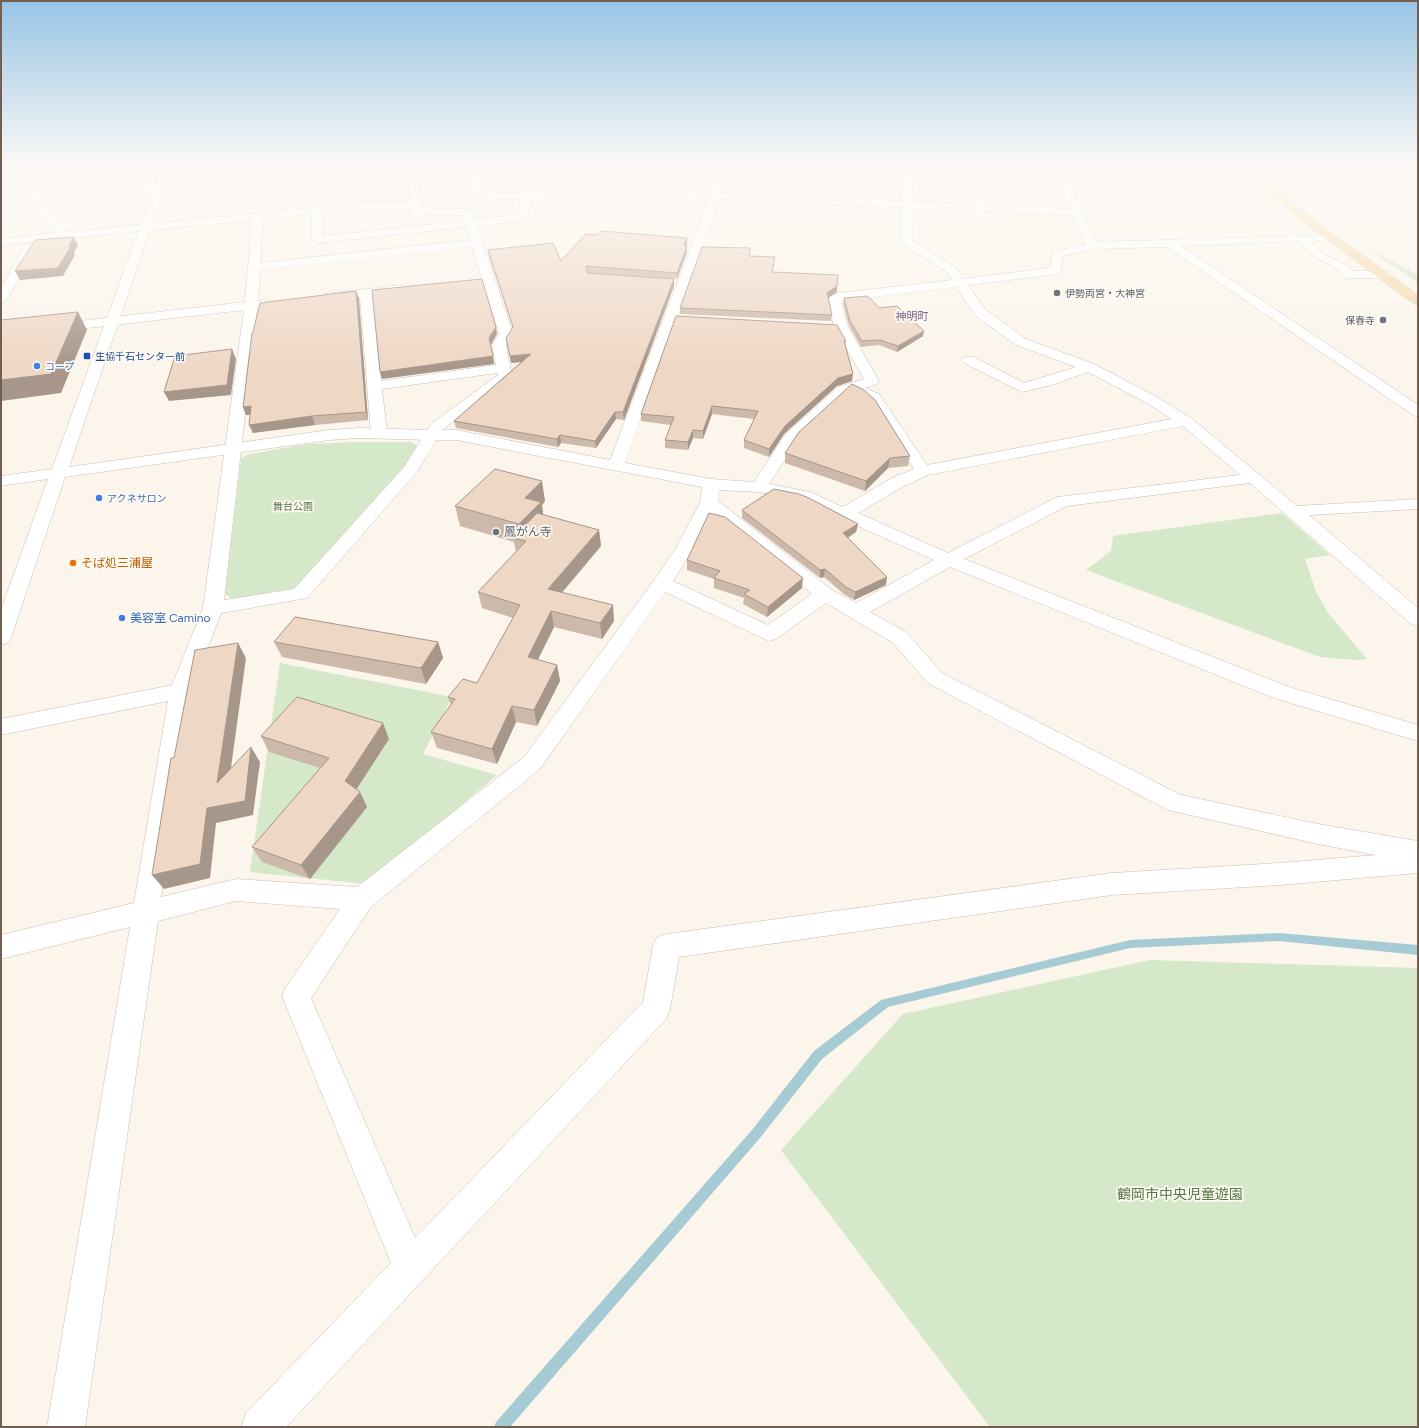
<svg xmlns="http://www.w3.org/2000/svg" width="1419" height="1428" font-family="Figtree,'Noto Sans JP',sans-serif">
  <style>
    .green { fill: #d5e8ca }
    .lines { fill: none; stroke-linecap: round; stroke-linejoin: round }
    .stream { fill: #a7cbd4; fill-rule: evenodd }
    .street-casing { stroke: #ccbeb1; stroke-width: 1 }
    .secondary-casing { stroke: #cfbfaf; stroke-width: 1 }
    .primary-casing { stroke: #d8d2ce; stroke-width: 1 }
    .street { fill: #fff; fill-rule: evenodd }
    .secondary { fill: #fff; fill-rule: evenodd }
    .primary { fill: #f3dbaa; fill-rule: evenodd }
    .wall { fill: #cdb9a9 }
    .shaded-wall { fill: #a7968a }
    .building { fill: #eed7c5; stroke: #a7968a }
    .worship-dot { fill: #6b7280; stroke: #fef9f1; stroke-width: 1.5 }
    .transit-dot { fill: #1a4fb4; stroke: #fef9f1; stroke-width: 1.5 }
    .shop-dot { fill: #3f7fe0; stroke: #fef9f1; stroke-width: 1.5 }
    .food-dot { fill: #e8710a; stroke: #fef9f1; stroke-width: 1.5 }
    .labels { text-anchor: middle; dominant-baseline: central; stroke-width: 3.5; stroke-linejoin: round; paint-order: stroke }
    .far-worship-label { font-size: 10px; fill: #5b616d; stroke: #fef9f1; text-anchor: start }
    .far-transit-label { font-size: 10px; fill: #164399; stroke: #fef9f1; text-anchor: start }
    .far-shop-label { font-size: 10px; fill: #366cbe; stroke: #fef9f1; text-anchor: start }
    .far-park-label { font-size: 10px; fill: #547849; stroke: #fef9f1 }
    .far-neighbourhood-label { font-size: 11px; fill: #84678f; stroke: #fef9f1 }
    .worship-label { font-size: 12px; fill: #5b616d; stroke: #fef9f1; text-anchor: start }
    .food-label { font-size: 12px; fill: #c56008; stroke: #fef9f1; text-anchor: start }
    .shop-label { font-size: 12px; fill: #366cbe; stroke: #fef9f1; text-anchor: start }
    .near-park-label { font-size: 14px; fill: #547849; stroke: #fef9f1 }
  </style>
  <rect width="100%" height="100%" fill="#fbf5eb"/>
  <g class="green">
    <path d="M 1367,248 L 1418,275 L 1418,283 Z"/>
    <path d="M 355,442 L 411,442 L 417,446 L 406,468 L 296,588 L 232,599 L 225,594 L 241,459 L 249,454 L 308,444 Z"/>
    <path d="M 1282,513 L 1330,555 L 1305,559 L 1316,592 L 1328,613 L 1367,659 L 1355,660 L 1320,657 L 1086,570 L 1111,551 L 1113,536 Z"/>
    <path d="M 280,663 L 452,697 L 423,754 L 497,775 L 367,884 L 250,872 Z"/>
    <path d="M 1150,960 L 1418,968 L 1418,1427 L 990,1427 L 781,1150 L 903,1014 Z"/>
  </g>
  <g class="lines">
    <path class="stream" d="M 1279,933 L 1418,945 L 1418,955 L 1279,941 L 1130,948 L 888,1007 L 822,1059 L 760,1138 L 510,1427 L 494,1427 L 496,1422 L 752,1130 L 814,1051 L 881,1000 L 1130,940 Z"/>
    <g class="street-casing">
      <g id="street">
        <path d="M 23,167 L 35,167 L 1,186 L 1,179 Z"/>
        <path d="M 276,167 L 301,167 L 296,170 L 160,190 L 116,194 L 39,195 L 67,232 L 362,203 L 409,203 L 411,167 L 421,167 L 420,208 L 467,209 L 471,210 L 475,220 L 517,215 L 521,199 C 509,199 477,202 469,193 L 473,167 L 483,167 L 480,192 L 525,193 L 531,191 L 647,190 L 711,193 L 721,167 L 731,167 L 721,193 L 902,201 L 903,167 L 913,167 L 912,202 L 1071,209 L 1053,167 L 1063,167 L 1096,242 L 1333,235 L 1335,237 L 1333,239 L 1311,241 L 1322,253 L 1342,263 L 1353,271 L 1384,271 L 1388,272 L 1390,275 L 1388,278 L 1346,278 L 1334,267 L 1314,257 L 1299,241 L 1181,246 L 1418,405 L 1418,417 L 1413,415 L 1167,247 L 1092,249 L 1063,256 L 1060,274 L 968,285 L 985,309 L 1026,339 L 1094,364 L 1155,396 L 1191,418 L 1297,506 L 1418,499 L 1418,509 L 1309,515 L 1418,608 L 1418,626 L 1411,624 L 1250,483 L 1067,506 L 964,559 L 1289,687 L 1418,725 L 1418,741 L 1274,698 L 950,567 L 870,612 L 906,632 L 942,673 L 1181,795 L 1318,824 L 1418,841 L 1418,873 L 1280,885 L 1112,895 L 679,957 L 670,1009 L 666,1019 L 286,1427 L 241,1427 L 246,1413 L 391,1263 L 282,996 L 286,987 L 340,909 L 236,901 L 158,921 L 85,1427 L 47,1427 L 130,927 L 1,959 L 1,935 L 134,903 L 168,701 L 1,735 L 1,719 L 172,685 L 203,608 L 244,310 L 1,338 L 1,330 L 245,302 L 252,220 L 1,245 L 1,239 L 56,233 L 29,196 L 1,196 L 1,190 L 116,188 L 160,184 ZM 647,196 L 709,199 L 610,460 L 456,430 L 442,430 L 512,376 L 506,345 L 513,334 L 477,226 L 526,220 L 533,197 ZM 719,199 L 902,207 L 900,233 L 903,244 L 947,272 L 952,280 L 839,293 L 830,296 L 828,299 L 834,327 L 864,379 L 838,387 L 785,435 L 754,482 L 711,479 L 625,463 ZM 912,208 L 1073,215 L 1086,244 L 1053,252 L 1050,268 L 963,279 L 955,267 L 912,241 ZM 362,209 L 409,209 L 411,220 L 416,223 L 421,220 L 420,214 L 463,215 L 464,221 L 323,236 L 322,213 ZM 312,214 L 312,240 L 318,243 L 466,227 L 470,240 L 260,263 L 263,219 ZM 472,247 L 499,334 L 492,345 L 496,365 L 381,381 L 372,296 L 401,293 L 407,289 L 401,285 L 324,294 L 322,297 L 324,300 L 328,301 L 360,297 L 371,433 L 373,436 L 385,436 L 387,433 L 382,389 L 497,373 L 498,375 L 431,424 L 404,467 L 294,589 L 224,600 L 257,309 L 268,307 L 270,304 L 264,300 L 258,301 L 260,270 ZM 956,287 L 975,315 L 1016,345 L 1076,367 L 1024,383 L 974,357 L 964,357 L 962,360 L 964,363 L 1022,392 L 1052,385 L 1088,372 L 1145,402 L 1172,419 L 927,465 L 879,394 L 865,388 L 877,384 L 879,381 L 848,327 L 841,301 ZM 851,392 L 869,400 L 914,469 L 892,478 L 843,507 L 810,492 L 769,484 L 797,441 ZM 1183,426 L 1240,475 L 1057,497 L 948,553 L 858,513 L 904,486 L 928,475 ZM 436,440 L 456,440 L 702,487 L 700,503 L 676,548 L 655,579 L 524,757 L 357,887 L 236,879 L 161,897 L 191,691 L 221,613 L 307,598 L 417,472 ZM 719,490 L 759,492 L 799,500 L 934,560 L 856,603 L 832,590 L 718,501 ZM 712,514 L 812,594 L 768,625 L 673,581 L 694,548 ZM 665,592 L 769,641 L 776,639 L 826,603 L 892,642 L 928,683 L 1168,810 L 1318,844 L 1376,855 L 1280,863 L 1112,873 L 667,934 L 657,937 L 653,946 L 643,1002 L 415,1238 L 311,998 L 371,907 L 540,769 Z"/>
        <path d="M 31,243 L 37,246 L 7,299 L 1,303 L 1,288 L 25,246 Z"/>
      </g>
    </g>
    <g class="secondary-casing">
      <g id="secondary">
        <path d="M 158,167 L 168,167 L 166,183 L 69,467 L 329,430 L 360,428 L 431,430 L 437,432 L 439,435 L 437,438 L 431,440 L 360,438 L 329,440 L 65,477 L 11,638 L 8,643 L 1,645 L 1,610 L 48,479 L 1,486 L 1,476 L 52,469 L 156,183 Z"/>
        <path d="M 1370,167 L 1418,167 L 1418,173 L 1375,170 Z"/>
      </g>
    </g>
    <g class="primary-casing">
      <path id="primary" d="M 1245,167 L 1256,167 L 1303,212 L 1418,295 L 1418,305 L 1414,304 L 1295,216 Z"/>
    </g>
    <use href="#street" class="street"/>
    <use href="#secondary" class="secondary"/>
    <use href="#primary" class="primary"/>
  </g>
  <g class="wall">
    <path d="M 598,235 L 687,238 L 687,252 L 677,279 L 587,273 L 674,286 L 624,420 L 616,419 L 596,448 L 561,443 L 558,447 L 456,428 L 454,421 L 521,362 L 511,363 L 506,338 L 513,328 L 489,257 L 488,250 L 561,261 Z"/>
    <path d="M 749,256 L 775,257 L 774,263 L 772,272 L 837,292 L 828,298 L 832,315 L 831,321 L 680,314 L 680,308 Z"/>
    <path d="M 356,291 L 359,299 L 368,420 L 315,425 L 253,433 L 250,415 L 246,415 L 243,407 L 253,332 Z"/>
    <path d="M 844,298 L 879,308 L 923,336 L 897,352 L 879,345 L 861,347 L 849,326 L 843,304 Z"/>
    <path d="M 676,316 L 846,341 L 845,346 L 852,381 L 837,386 L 784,434 L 769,457 L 744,448 L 744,440 L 754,419 L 712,414 L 703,439 L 693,438 L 688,450 L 665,448 L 665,440 L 671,425 L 641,421 L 641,414 Z"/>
    <path d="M 785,453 L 910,456 L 908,466 L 888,468 L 865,491 L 785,463 Z"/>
    <path d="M 545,501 L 542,505 L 543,515 L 599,530 L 601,546 L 562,593 L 614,621 L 602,639 L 554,627 L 538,660 L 557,665 L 560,681 L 537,726 L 516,722 L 497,764 L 437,748 L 431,732 L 451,705 L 448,697 L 477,683 L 513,618 L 482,608 L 478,592 L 516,552 L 514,542 L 460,526 L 455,506 Z"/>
    <path d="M 742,510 L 858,524 L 856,532 L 848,538 L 886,585 L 854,600 L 845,595 L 824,577 L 820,578 L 742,518 Z"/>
    <path d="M 687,560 L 802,588 L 767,617 L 743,604 L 744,598 L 714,588 L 714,579 L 687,570 Z"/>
    <path d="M 274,642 L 438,642 L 443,658 L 426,684 L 282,657 Z"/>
    <path d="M 261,736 L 389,739 L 356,789 L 367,807 L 310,879 L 262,862 L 252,847 L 320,768 L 269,752 Z"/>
  </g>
  <g class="shaded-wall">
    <path d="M 74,237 L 78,245 L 74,253 L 75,255 L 63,276 L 20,280 L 15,271 L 69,246 Z"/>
    <path d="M 687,238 L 687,245 L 684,252 L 684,246 Z"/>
    <path d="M 687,246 L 687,252 L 677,279 L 677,273 Z"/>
    <path d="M 674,279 L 674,286 L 624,420 L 623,412 Z"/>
    <path d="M 837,286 L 837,292 L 827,299 L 827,293 Z"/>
    <path d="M 356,291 L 359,299 L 368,420 L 366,412 Z"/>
    <path d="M 78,312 L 87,330 L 61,393 L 1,401 L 1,380 Z"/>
    <path d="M 496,327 L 497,334 L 491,345 L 489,338 Z"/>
    <path d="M 924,331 L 923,336 L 897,352 L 898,346 Z"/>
    <path d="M 232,349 L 236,359 L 231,395 L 169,401 L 164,392 Z"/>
    <path d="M 531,354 L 532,361 L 511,363 L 510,356 Z"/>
    <path d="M 493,356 L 494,364 L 382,379 L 380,372 Z"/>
    <path d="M 853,374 L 852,381 L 837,386 L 784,434 L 769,457 L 769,449 L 785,426 L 838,378 Z"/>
    <path d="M 251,406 L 255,414 L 246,415 L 243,407 Z"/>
    <path d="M 712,406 L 712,414 L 703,439 L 703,431 Z"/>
    <path d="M 615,412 L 616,419 L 596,448 L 595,441 Z"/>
    <path d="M 312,416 L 315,425 L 253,433 L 249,425 Z"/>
    <path d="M 693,430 L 693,438 L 688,450 L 688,442 Z"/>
    <path d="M 560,435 L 561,443 L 558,447 L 557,439 Z"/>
    <path d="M 890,458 L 888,468 L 865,491 L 866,481 Z"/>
    <path d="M 542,481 L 545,501 L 542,505 L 544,522 L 522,540 L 519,524 L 525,498 Z"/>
    <path d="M 858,524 L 856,532 L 842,541 L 843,533 Z"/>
    <path d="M 599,530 L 601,546 L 551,605 L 548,589 Z"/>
    <path d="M 825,569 L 824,577 L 820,578 L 820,570 Z"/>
    <path d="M 887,577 L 886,585 L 854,600 L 855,592 Z"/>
    <path d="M 803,578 L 802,588 L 767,617 L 768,607 Z"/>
    <path d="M 613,605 L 614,621 L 602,639 L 600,623 Z"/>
    <path d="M 551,611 L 554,627 L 531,673 L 528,657 Z"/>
    <path d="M 438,642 L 443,658 L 426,684 L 421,668 Z"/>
    <path d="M 238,643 L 246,658 L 227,797 L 217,783 Z"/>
    <path d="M 557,665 L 560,681 L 537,726 L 534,710 Z"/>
    <path d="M 512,706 L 516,722 L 497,764 L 492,749 Z"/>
    <path d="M 383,723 L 389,739 L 352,796 L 345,781 Z"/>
    <path d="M 251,747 L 260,762 L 253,815 L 216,823 L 210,878 L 164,889 L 152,875 L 207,808 Z"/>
    <path d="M 360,792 L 367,807 L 310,879 L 301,865 Z"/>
  </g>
  <g class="building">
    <path d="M 601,231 L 687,238 L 684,246 L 687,246 L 677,273 L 586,266 L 587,273 L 674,279 L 623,412 L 615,412 L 595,441 L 560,435 L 557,439 L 454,421 L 531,354 L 510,356 L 506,338 L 513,327 L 488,250 L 553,243 L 561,261 L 586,234 L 598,235 Z"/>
    <path d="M 74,237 L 69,246 L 71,246 L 58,268 L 15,271 L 35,240 Z"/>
    <path d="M 702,247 L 750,248 L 749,256 L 775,257 L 772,272 L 838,275 L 837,286 L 827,293 L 832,315 L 680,308 Z"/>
    <path d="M 482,279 L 496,327 L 489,338 L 493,356 L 380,372 L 372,290 Z"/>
    <path d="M 356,291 L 366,412 L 312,416 L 249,425 L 251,406 L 243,407 L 252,333 L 253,332 L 260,303 Z"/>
    <path d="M 868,296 L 879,308 L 897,306 L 924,331 L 898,346 L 880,340 L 862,341 L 850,321 L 844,298 Z"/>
    <path d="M 78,312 L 51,374 L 1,380 L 1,320 Z"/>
    <path d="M 676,316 L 837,325 L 846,341 L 844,341 L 853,374 L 838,378 L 785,426 L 769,449 L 744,440 L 758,411 L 712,406 L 703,431 L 693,430 L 688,442 L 665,440 L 674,417 L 641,414 Z"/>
    <path d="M 232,349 L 227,385 L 164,392 L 175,356 Z"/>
    <path d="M 852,384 L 864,390 L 875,400 L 910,456 L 890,458 L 866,481 L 785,453 L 799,432 Z"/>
    <path d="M 495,469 L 542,481 L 525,498 L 541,502 L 519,524 L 455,506 Z"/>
    <path d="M 774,489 L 799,494 L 809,498 L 858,524 L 843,533 L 887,577 L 855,592 L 846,587 L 825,569 L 820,570 L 742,510 Z"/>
    <path d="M 537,513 L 599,530 L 548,589 L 613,605 L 600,623 L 551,611 L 528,657 L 557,665 L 534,710 L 512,706 L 492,749 L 431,732 L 455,699 L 448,697 L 463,679 L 477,683 L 520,605 L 478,592 L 526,541 L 513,538 Z"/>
    <path d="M 709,513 L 725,517 L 803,578 L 768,607 L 744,594 L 750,590 L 714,578 L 720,571 L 687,560 Z"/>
    <path d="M 295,617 L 438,642 L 421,668 L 274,642 Z"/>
    <path d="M 238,643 L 217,783 L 251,747 L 245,801 L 207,808 L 200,864 L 152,875 L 171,758 L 174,758 L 195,650 Z"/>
    <path d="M 297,697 L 383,723 L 345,781 L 360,792 L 301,865 L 252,847 L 329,758 L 261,736 Z"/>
  </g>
  <linearGradient id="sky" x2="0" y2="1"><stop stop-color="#98c4e6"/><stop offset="0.46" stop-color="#fdfaf6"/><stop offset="1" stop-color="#fdfaf6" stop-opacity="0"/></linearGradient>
  <rect width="1419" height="367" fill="url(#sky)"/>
  <g class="worship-dot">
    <circle cx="1057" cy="293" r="4"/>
    <circle cx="1383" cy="320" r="4"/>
    <circle cx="496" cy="532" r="4"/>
  </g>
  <rect class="transit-dot" x="83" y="352" width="8" height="8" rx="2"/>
  <g class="shop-dot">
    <circle cx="37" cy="366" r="4"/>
    <circle cx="99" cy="498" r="4"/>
    <circle cx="122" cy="618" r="4"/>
  </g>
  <circle class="food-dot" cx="73" cy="563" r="4"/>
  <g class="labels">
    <g class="far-worship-label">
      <text x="1065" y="293">伊勢両宮・大神宮</text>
      <text x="1375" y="320" text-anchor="end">保春寺</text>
    </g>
    <g class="far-transit-label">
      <text x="95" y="356">生協千石センター前</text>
    </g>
    <g class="far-shop-label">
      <text x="45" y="366">コープ</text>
      <text x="107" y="498">アクネサロン</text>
    </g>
    <g class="far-park-label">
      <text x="293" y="506">舞台公園</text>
    </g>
    <g class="far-neighbourhood-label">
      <text x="912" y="316">神明町</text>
    </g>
    <g class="worship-label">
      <text x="504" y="532">鳳がん寺</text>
    </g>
    <g class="food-label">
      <text x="81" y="563">そば処三浦屋</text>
    </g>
    <g class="shop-label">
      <text x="130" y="618">美容室 Camino</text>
    </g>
    <g class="near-park-label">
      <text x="1180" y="1194">鶴岡市中央児童遊園</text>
    </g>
  </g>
  <rect width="1419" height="1428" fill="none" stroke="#745e50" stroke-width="4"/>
</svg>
